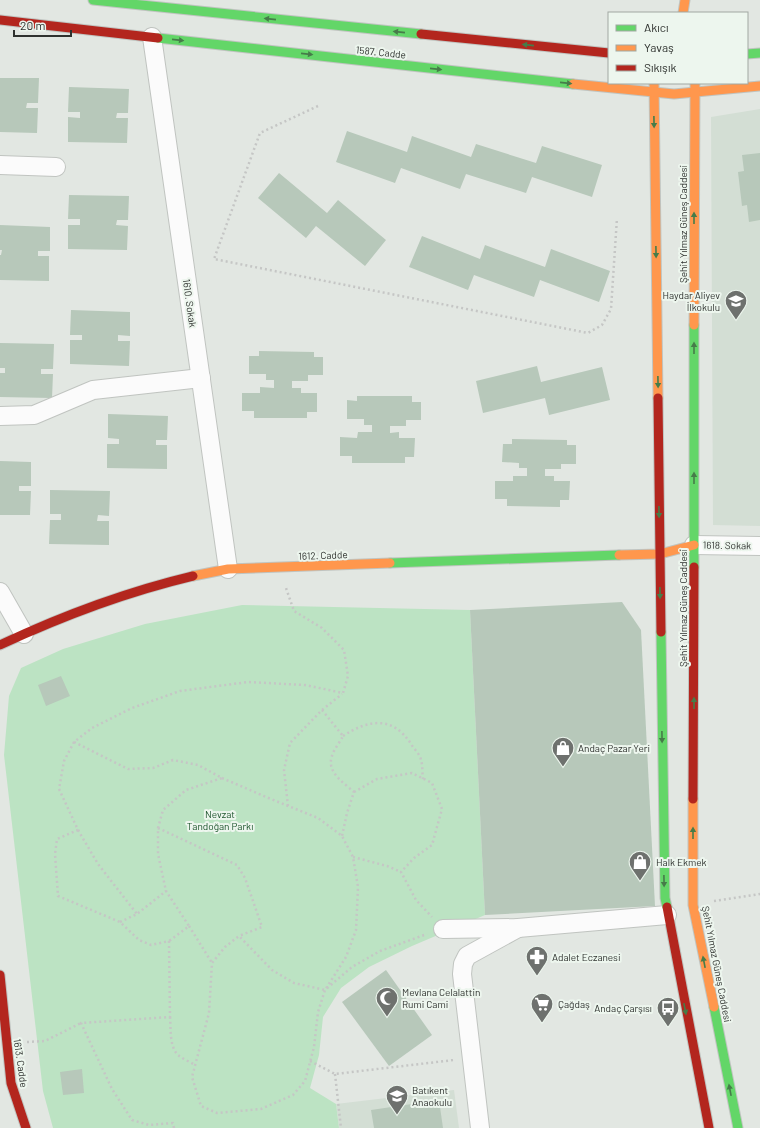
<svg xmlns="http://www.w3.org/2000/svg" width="760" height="1128" font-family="Barlow,sans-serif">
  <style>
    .built { fill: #d3ded4 }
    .green { fill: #bce3c3 }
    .building { fill: #b7c8ba }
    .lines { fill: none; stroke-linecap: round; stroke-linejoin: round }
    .street-casing { stroke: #c0c4c0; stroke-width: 20 }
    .fast-casing { stroke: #c0c4c0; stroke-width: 11 }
    .slow-casing { stroke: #c0c4c0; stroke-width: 11 }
    .jam-casing { stroke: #c0c4c0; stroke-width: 11 }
    .path { stroke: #c5c6c5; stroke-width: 2.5; stroke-dasharray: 2 3; stroke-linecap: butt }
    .street { stroke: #fbfbfb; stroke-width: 18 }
    .fast { stroke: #63d668; stroke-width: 9 }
    .slow { stroke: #ff974d; stroke-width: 9 }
    .jam { stroke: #b3261e; stroke-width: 9 }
    .oneway { fill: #467c49 }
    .labels { text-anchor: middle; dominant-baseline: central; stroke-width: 4; stroke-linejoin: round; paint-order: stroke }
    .street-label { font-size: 10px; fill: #2f322f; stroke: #edf6ee }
    .poi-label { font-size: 10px; fill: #2f322f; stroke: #edf6ee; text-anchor: start }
    .park-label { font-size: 10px; fill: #1b532b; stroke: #edf6ee }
  </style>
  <rect width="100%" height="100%" fill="#e2e7e2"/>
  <g class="built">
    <path d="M 760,109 L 760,526 L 713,525 L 711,117 Z"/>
    <path d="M 454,1090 L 459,1128 L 339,1128 L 336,1104 Z"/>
  </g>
  <path class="green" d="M 242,605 L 470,610 L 485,915 L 412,946 L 369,967 L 341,988 L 323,1017 L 319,1055 L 310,1088 L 336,1104 L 339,1128 L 53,1128 L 43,1091 L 4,755 L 9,696 L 21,668 L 63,649 L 145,624 Z"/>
  <g class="building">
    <path d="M 0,78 L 39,78 L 38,103 L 27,103 L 26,108 L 38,108 L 37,133 L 0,132 Z"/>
    <path d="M 69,87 L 129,89 L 128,113 L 117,113 L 116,118 L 128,118 L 127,143 L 68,142 L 68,117 L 80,118 L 80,112 L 68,112 Z"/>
    <path d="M 347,131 L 407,152 L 412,136 L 471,157 L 476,144 L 536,163 L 542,146 L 602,165 L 592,197 L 532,177 L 526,193 L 466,174 L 460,189 L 401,168 L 395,183 L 336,162 Z"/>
    <path d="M 760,153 L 760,220 L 749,222 L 747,205 L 742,206 L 738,172 L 744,171 L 742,155 Z"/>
    <path d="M 279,173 L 327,213 L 338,200 L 386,240 L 365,266 L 316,226 L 306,238 L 258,198 Z"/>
    <path d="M 69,195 L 129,196 L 128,220 L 117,220 L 116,225 L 128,226 L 127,250 L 68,249 L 68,225 L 80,225 L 80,219 L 68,219 Z"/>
    <path d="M 0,225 L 50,227 L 50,251 L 38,251 L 38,256 L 49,256 L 49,281 L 0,280 L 0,255 L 1,255 L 2,250 L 0,250 Z"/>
    <path d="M 422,236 L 480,259 L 485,245 L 545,267 L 551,249 L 610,271 L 599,302 L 540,280 L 534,297 L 474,275 L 468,290 L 409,267 Z"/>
    <path d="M 71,310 L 130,312 L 130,336 L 118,335 L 118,341 L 130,341 L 129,366 L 70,364 L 70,340 L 82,340 L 82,335 L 70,335 Z"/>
    <path d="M 0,343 L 54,344 L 53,369 L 41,369 L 41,374 L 53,374 L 52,398 L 0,397 L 0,373 L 5,373 L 5,368 L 0,368 Z"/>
    <path d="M 259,351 L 314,352 L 314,357 L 323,357 L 323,375 L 308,375 L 308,381 L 292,381 L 292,388 L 301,388 L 301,393 L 317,393 L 317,412 L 307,412 L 307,418 L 254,418 L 254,411 L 242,411 L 242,393 L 260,393 L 260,387 L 274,388 L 274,380 L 266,380 L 266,374 L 249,374 L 249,356 L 259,356 Z"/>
    <path d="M 537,366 L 541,382 L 602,367 L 610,400 L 549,415 L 545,398 L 483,413 L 476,381 Z"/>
    <path d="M 357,396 L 412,396 L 412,402 L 421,402 L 421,420 L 406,420 L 406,426 L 390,426 L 390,433 L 399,432 L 399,438 L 415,438 L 414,457 L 405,457 L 405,463 L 352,463 L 352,456 L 340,456 L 340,437 L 357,438 L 358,432 L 372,432 L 372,425 L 364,425 L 364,419 L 347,419 L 347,400 L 357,401 Z"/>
    <path d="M 108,414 L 168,416 L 167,440 L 156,440 L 156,445 L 167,445 L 167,469 L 107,468 L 107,444 L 119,444 L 119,439 L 108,438 Z"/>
    <path d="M 512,439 L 567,440 L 567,445 L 576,445 L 576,464 L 561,464 L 561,469 L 545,469 L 545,476 L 554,476 L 554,481 L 570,481 L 569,500 L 560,500 L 560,507 L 507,506 L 507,499 L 495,499 L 495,481 L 513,481 L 513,476 L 527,476 L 527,468 L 519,468 L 519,463 L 502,462 L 503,444 L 512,444 Z"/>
    <path d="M 0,461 L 31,462 L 31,486 L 19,486 L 19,491 L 31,491 L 30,515 L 0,515 Z"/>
    <path d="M 50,490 L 110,491 L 109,516 L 98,515 L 97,521 L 109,521 L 109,545 L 49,544 L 50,520 L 61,520 L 61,514 L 50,514 Z"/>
    <path d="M 622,602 L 641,630 L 655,906 L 485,915 L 470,610 Z"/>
    <path d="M 61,676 L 70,696 L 46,706 L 38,685 Z"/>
    <path d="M 386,970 L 432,1035 L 389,1066 L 342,1002 Z"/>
    <path d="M 82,1069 L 84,1093 L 63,1095 L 60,1072 Z"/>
    <path d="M 439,1100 L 443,1128 L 374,1128 L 371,1110 Z"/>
  </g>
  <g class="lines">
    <g class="street-casing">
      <g id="street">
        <path d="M 152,37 L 228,569"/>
        <path d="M 0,165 L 56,167"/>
        <path d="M 0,416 L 34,415 L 93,390 L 201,378"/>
        <path d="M 694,545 L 760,546"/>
        <path d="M 0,592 L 24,634"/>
        <path d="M 443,929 L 518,928 L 667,915"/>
        <path d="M 480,1128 L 462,974 L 463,964 L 467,956 L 518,928"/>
      </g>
    </g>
    <g class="fast-casing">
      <g id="fast">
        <path d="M 93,0 L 421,34"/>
        <path d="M 158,38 L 573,84"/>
        <path d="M 747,54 L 760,53"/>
        <path d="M 390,563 L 619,555"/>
        <path d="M 694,567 L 694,325"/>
        <path d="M 661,632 L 665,898 L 667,907"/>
        <path d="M 714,1007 L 738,1128"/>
      </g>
    </g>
    <g class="slow-casing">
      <g id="slow">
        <path d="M 683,13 L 685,0"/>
        <path d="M 654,83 L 658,398"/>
        <path d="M 573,84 L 674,94 L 760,86"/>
        <path d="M 694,325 L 695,83"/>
        <path d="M 619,555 L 660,554 L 694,545"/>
        <path d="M 193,576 L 228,569 L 390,563"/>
        <path d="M 693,799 L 693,905 L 714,1007"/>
      </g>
    </g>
    <g class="jam-casing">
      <g id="jam">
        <path d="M 0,20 L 158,38"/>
        <path d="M 421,34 L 609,53"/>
        <path d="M 658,398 L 661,632"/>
        <path d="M 0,645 C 62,616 126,592 193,576"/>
        <path d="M 693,799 L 694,567"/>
        <path d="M 667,907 L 709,1128"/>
        <path d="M 0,975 L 11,1083 L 26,1128"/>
      </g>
    </g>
    <g class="path">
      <path d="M 318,106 L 260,133 L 214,259 L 588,333 L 602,325 L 611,309 L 617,218"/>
      <path d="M 322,710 L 343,736 C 340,742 334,749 332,756 C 326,772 344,783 354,792 L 347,813 L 342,836"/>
      <path d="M 343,736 C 369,719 393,716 411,744 C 414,749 420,754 421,760 C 423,766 422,773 423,779"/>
      <path d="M 74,742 L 128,769 L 153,768 L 173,760 L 198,765 L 222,778 L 186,790 L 163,810 L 158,828 L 158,854 L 166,891 L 189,926 L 169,941"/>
      <path d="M 222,778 L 266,797 L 318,818 L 342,836 L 353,857 L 358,887 L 356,930 L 346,957 L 325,990 L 294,983 L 272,970 L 239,936 L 225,947 L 212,963 L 209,1013 L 192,1077 L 201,1106 L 217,1113 L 261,1109 L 293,1095 L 305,1081 L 314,1047 L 318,1012 L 325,990 L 352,967 L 380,951 L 427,934"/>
      <path d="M 354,792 L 377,779 L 412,773 L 432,783 L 442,809 L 432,845 L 414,858 L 401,872 L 416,900 L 432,917"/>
      <path d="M 288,806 L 284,770 L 290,743 L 322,710 L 342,694"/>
      <path d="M 158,828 L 237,865 L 245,878 L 262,927 L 239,936"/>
      <path d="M 78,830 L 98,864 L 137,914"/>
      <path d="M 353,857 L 387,866 L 401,872"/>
      <path d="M 714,901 L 760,894"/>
      <path d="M 120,922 L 137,914 L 166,891"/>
      <path d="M 189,926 L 212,963"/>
      <path d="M 170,1017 C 171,1028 169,1046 178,1055 C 183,1059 190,1062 195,1065"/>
      <path d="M 27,1042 L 45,1041 L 81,1023"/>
      <path d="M 310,1061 L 335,1074 L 454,1060"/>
      <path d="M 335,1074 L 341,1128"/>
      <path d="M 174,1128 L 173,1123 L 149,1125 L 132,1120 L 112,1089 L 81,1023 L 170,1017 L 169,941 L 151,945 L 139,940 L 120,922 L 58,896 L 55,854 L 57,839 L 78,830 L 59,789 L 64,761 L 74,742 L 92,728 L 132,708 L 180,691 L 248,682 L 305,685 L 343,693 L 348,676 L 344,650 L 322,628 L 294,611 L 286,588"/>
    </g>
    <use href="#street" class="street"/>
    <use href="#fast" class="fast"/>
    <use href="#slow" class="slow"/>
    <use href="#jam" class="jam"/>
  </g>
  <defs><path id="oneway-solid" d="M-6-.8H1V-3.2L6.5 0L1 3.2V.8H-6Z"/></defs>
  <g class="oneway">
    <use href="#oneway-solid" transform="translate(270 19) rotate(-174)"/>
    <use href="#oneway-solid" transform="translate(399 32) rotate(-174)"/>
    <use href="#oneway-solid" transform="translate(178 40) rotate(6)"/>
    <use href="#oneway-solid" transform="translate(528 45) rotate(-174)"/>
    <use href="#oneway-solid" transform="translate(307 54) rotate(6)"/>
    <use href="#oneway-solid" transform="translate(436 69) rotate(6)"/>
    <use href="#oneway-solid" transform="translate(566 83) rotate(6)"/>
    <use href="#oneway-solid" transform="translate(654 122) rotate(89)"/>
    <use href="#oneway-solid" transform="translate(694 218) rotate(-90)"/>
    <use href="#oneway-solid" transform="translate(656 252) rotate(89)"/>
    <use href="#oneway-solid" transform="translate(694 348) rotate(-90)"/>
    <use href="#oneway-solid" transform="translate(658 382) rotate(89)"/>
    <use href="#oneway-solid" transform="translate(694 478) rotate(-90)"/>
    <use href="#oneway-solid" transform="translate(659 512) rotate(89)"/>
    <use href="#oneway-solid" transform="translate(660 593) rotate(89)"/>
    <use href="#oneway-solid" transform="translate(694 703) rotate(-90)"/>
    <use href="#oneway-solid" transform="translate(662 737) rotate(89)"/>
    <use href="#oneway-solid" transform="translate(693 833) rotate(-90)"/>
    <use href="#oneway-solid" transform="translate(664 881) rotate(89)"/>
    <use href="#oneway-solid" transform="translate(704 962) rotate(-101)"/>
    <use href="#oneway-solid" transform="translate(685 1009) rotate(79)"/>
    <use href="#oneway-solid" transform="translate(730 1090) rotate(-101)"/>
  </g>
  <defs>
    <g id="school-pin" transform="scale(1.15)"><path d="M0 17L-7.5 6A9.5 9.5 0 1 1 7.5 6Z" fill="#6e716e" stroke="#edf6ee"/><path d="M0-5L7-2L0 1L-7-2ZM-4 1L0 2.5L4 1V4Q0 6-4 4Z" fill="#fff"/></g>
    <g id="shop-pin" transform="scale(1.15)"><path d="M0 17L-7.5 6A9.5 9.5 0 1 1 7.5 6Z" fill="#6e716e" stroke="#edf6ee"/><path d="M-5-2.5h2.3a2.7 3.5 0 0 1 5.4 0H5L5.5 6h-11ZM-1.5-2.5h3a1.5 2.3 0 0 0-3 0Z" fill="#fff"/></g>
    <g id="pharmacy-pin" transform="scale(1.15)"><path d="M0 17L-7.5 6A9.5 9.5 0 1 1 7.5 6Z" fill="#6e716e" stroke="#edf6ee"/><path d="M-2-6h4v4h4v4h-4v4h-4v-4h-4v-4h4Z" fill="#fff"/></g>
    <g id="mosque-pin" transform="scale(1.15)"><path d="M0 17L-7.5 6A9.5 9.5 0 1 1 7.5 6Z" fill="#6e716e" stroke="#edf6ee"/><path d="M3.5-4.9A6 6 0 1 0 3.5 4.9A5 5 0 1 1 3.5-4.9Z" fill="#fff"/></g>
    <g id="supermarket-pin" transform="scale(1.15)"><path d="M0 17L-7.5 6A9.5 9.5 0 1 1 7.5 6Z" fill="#6e716e" stroke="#edf6ee"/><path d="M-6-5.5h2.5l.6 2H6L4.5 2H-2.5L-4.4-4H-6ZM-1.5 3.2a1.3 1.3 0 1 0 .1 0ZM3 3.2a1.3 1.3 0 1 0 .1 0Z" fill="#fff"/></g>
    <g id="bus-pin" transform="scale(1.15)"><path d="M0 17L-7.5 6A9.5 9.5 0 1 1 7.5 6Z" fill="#6e716e" stroke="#edf6ee"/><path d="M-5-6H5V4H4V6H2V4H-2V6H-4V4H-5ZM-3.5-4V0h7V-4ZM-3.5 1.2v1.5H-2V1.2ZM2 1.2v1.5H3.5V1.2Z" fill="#fff"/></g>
  </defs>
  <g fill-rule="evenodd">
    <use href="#school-pin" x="736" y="301"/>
    <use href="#shop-pin" x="563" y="748"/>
    <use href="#shop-pin" x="640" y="862"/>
    <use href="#pharmacy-pin" x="537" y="957"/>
    <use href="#mosque-pin" x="387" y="998"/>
    <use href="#supermarket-pin" x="542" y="1004"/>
    <use href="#bus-pin" x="668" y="1008"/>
    <use href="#school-pin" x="397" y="1096"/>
  </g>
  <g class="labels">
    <g class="street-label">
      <text transform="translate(381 52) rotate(6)">1587. Cadde</text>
      <text transform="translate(683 224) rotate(-90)">Şehit Yılmaz Güneş Caddesi</text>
      <text transform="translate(190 303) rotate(82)">1610. Sokak</text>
      <text transform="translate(727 545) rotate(1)">1618. Sokak</text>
      <text transform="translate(323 555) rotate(-2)">1612. Cadde</text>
      <text transform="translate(683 608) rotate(-90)">Şehit Yılmaz Güneş Caddesi</text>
      <text transform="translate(717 964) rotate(79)">Şehit Yılmaz Güneş Caddesi</text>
      <text transform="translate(21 1063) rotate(82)">1613. Cadde</text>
    </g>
    <g class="poi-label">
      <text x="720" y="295" text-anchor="end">Haydar Aliyev<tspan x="720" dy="12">İlkokulu</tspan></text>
      <text x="578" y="748">Andaç Pazar Yeri</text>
      <text x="656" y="862">Halk Ekmek</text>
      <text x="552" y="957">Adalet Eczanesi</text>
      <text x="402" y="992">Mevlana Celalattin<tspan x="402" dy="12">Rumi Cami</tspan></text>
      <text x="558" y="1004">Çağdaş</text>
      <text x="652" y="1008" text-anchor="end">Andaç Çarşısı</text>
      <text x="412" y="1090">Batıkent<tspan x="412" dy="12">Anaokulu</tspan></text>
    </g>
    <g class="park-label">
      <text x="220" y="814">Nevzat<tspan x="220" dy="12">Tandoğan Parkı</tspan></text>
    </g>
  </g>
  <rect x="608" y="12" width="140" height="72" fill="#edf6ee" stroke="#a1a8a2"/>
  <rect x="616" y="25" width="20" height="6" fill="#63d668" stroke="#a1a8a2"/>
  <text x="644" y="32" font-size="12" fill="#2f322f">Akıcı</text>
  <rect x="616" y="45" width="20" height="6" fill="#ff974d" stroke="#a1a8a2"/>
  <text x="644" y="52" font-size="12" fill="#2f322f">Yavaş</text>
  <rect x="616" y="65" width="20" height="6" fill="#b3261e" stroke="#a1a8a2"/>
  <text x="644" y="72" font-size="12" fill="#2f322f">Sıkışık</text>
  <path d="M14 30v6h57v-6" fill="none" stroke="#2f322f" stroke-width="2"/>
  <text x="20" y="30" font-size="12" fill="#2f322f" stroke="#edf6ee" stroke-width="3" paint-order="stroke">20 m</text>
</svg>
